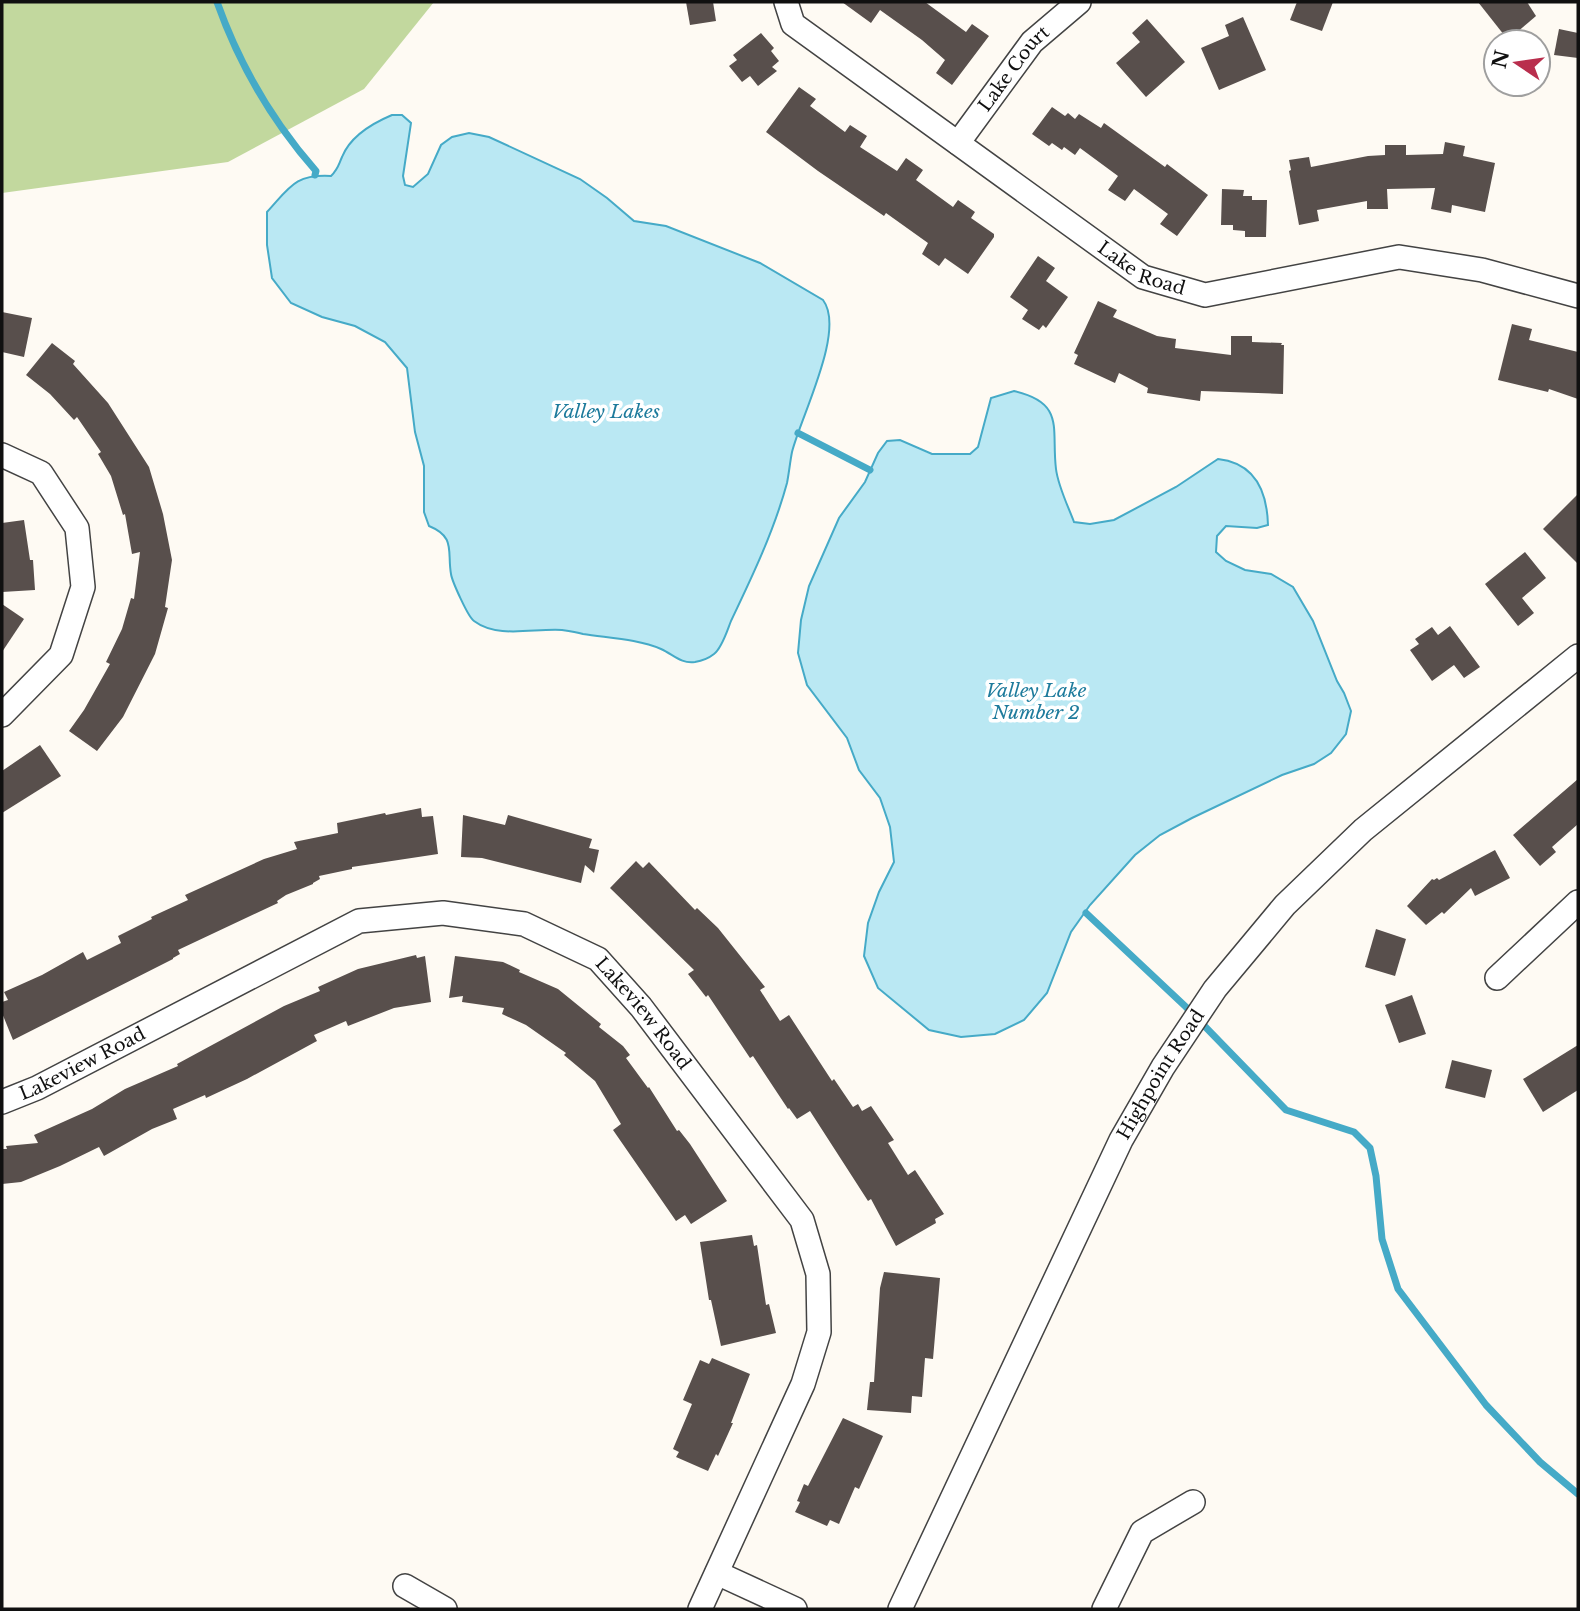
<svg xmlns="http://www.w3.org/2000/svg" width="1580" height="1611" font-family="'Libre Baskerville',serif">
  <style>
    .forest { fill: #c2d89e }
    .water { fill: #bae8f3; stroke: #45aac7; stroke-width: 2 }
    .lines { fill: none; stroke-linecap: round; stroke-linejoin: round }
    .stream { stroke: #45aac7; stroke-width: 7 }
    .building { fill: #584f4c }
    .minor-casing { stroke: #434343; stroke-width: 26 }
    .minor { stroke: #fff; stroke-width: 23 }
    .labels { text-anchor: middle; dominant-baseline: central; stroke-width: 7; stroke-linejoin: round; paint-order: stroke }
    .street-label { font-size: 18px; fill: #101010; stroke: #fff }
    .water-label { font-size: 19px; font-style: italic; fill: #1e7b9c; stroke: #fff }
  </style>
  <rect width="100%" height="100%" fill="#fefaf3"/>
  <path class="forest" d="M 2,2 L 434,2 L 364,89 L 228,162 L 2,193 Z"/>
  <g class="water">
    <path d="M 392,115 L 402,115 L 411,123 L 403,176 L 405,185 L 413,187 L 428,174 L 441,145 L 452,137 L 469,133 L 489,137 L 580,179 L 607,198 L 634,221 L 666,226 L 760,263 L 823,300 C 846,330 801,416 792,452 C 790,462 789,473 787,483 C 774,531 752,577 731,621 C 727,631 722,648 714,654 C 709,658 701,661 695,662 C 681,664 674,655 661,649 C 638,639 608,638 583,634 C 576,632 569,631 562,630 C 534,628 498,639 474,621 C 468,617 452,581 451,574 C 447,551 456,537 429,526 L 424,512 L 424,466 L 415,432 L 407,368 L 385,342 L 355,326 L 322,317 L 291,303 L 272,278 L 267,245 L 267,212 C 290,187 295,174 331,176 C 338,169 338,166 342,157 C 350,137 373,123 392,115 Z"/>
    <path d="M 1014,391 C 1066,403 1051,429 1056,469 C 1058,486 1068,506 1074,522 L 1090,524 L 1114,520 L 1176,487 L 1218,459 C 1254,463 1267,490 1268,525 L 1257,528 L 1226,526 L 1217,536 L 1216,552 L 1226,561 L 1245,570 L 1271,574 L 1293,587 L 1313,621 L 1337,681 L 1344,693 L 1351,711 L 1346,734 L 1331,753 L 1314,764 L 1282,775 L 1192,818 L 1160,835 L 1135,855 L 1090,905 L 1071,932 L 1047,993 L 1024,1020 L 995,1034 L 961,1037 L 929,1030 L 878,988 L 864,956 L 868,923 L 879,892 L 894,862 L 890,827 L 880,798 L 859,770 L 847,738 L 807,685 L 798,653 L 801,620 L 809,586 L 839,518 L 865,482 L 878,453 L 887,441 L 900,440 L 932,454 L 970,454 L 978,447 L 991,398 Z"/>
  </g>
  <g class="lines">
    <g class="stream">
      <path d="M 217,2 C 239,64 272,121 316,171 L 315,175"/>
      <path d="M 798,433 L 870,470"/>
      <path d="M 1086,913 L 1186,1007 L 1286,1110 L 1354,1132 L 1370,1148 L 1376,1176 L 1382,1239 L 1398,1289 L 1486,1405 L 1540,1462 L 1578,1494"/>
    </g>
  </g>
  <g class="building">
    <path d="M 686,2 L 713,2 L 716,21 L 690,25 Z"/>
    <path d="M 842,2 L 925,2 L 966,32 L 972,24 L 989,36 L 952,85 L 936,73 L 945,60 L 922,40 L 880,10 L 871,23 Z"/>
    <path d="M 1297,2 L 1333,2 L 1322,31 L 1290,20 Z"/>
    <path d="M 1478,2 L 1527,2 L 1536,16 L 1508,40 Z"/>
    <path d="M 1243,17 L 1266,70 L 1219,90 L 1201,48 L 1229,36 L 1225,25 Z"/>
    <path d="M 1147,19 L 1185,62 L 1146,97 L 1116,63 L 1140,42 L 1132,33 Z"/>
    <path d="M 1559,29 L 1578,33 L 1578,58 L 1554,55 Z"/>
    <path d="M 761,33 L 774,48 L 771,51 L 779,61 L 772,67 L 777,71 L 758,86 L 750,76 L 742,82 L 729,66 L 737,60 L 733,55 Z"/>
    <path d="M 799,87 L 816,99 L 810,106 L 845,132 L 850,125 L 867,136 L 860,147 L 897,171 L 906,158 L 923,170 L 916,180 L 953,207 L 958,200 L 975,212 L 971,218 L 994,234 L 994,237 L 968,274 L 945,258 L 939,266 L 922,254 L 928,243 L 886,213 L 884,216 L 818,171 L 766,132 Z"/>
    <path d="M 1052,107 L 1065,116 L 1068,113 L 1075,119 L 1079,114 L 1101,128 L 1104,123 L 1165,167 L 1167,164 L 1208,195 L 1177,236 L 1160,224 L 1168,214 L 1134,189 L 1125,201 L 1108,190 L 1118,176 L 1080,148 L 1075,155 L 1064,147 L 1062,150 L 1052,143 L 1049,146 L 1032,134 Z"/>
    <path d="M 1445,142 L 1465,146 L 1463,156 L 1495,163 L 1485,212 L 1452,205 L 1451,213 L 1431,209 L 1435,188 L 1387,189 L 1388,209 L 1367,209 L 1367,201 L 1317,210 L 1319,221 L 1299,225 L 1289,171 L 1291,170 L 1289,160 L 1309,157 L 1311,167 L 1368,156 L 1385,155 L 1385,145 L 1406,145 L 1406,155 L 1443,154 Z"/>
    <path d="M 1222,189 L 1244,190 L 1243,196 L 1252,196 L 1252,200 L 1267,200 L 1266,237 L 1245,237 L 1245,231 L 1233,230 L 1233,225 L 1221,225 Z"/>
    <path d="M 1038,256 L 1055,268 L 1046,281 L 1068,297 L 1046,328 L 1043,325 L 1039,330 L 1022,319 L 1028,310 L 1010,297 Z"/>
    <path d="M 1098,301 L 1117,310 L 1113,317 L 1157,336 L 1176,339 L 1175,348 L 1231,355 L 1231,336 L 1252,336 L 1252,342 L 1282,343 L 1281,345 L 1284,345 L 1283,394 L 1201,391 L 1200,401 L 1147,393 L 1148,388 L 1119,373 L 1115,383 L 1074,364 L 1078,355 L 1074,353 Z"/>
    <path d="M 2,312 L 32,318 L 24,357 L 2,352 Z"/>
    <path d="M 1512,324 L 1532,329 L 1529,340 L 1578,352 L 1578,399 L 1549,389 L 1548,392 L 1498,380 Z"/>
    <path d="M 52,343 L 75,361 L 73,364 L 108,403 L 149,467 L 163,514 L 172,560 L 165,607 L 168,608 L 155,654 L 123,717 L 97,751 L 69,731 L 84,710 L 110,664 L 106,662 L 122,629 L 131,598 L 134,599 L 140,552 L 132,554 L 125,514 L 123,515 L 111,476 L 98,454 L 101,452 L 77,417 L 74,420 L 50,394 L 26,375 Z"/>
    <path d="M 1578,494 L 1578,564 L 1543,529 Z"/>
    <path d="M 24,520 L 30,560 L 33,560 L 35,590 L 2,592 L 2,523 Z"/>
    <path d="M 1525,552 L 1546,578 L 1522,598 L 1534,613 L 1518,626 L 1485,584 Z"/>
    <path d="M 2,604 L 24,619 L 2,652 Z"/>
    <path d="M 1450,626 L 1480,667 L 1464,678 L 1454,665 L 1432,681 L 1410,650 L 1419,644 L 1415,639 L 1432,627 L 1438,635 Z"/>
    <path d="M 40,745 L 61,776 L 2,813 L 2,771 Z"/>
    <path d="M 1578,779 L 1578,824 L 1552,847 L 1556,852 L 1540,866 L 1513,835 Z"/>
    <path d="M 421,808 L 422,817 L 433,816 L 438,854 L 352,867 L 352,869 L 319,876 L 320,879 L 313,883 L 313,884 L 286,895 L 277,901 L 278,903 L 178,950 L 180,954 L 173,958 L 173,959 L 13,1040 L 2,1013 L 2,1002 L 8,1000 L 4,992 L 42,975 L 83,952 L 87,960 L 121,943 L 118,936 L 152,919 L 151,917 L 188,900 L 185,895 L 264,859 L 297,849 L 294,842 L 338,833 L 337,823 L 385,813 L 386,815 Z"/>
    <path d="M 463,815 L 505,825 L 508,815 L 592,839 L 589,848 L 599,850 L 594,873 L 585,865 L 581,883 L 482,858 L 461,857 Z"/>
    <path d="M 1495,850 L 1510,878 L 1475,896 L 1471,888 L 1444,914 L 1442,912 L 1426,925 L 1407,906 L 1432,879 L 1434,880 L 1437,878 L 1439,880 Z"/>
    <path d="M 636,861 L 643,868 L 649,862 L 695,910 L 697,908 L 718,928 L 765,987 L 760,990 L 780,1021 L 789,1015 L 832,1081 L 834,1079 L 853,1107 L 858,1104 L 862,1111 L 871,1106 L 894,1140 L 888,1143 L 908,1175 L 915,1170 L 944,1214 L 935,1219 L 936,1223 L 896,1246 L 871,1199 L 868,1201 L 810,1111 L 797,1119 L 789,1108 L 788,1109 L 753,1056 L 750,1058 L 708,995 L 706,997 L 688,974 L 694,970 L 610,888 Z"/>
    <path d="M 1376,929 L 1406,939 L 1395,976 L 1365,967 Z"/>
    <path d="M 416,955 L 417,958 L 425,956 L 431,1002 L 394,1008 L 348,1026 L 346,1021 L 314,1035 L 317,1041 L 247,1079 L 206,1098 L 205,1095 L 173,1109 L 177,1119 L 152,1129 L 104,1156 L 99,1147 L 60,1166 L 21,1182 L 2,1184 L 2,1149 L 7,1149 L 6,1146 L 38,1143 L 34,1135 L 92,1109 L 125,1089 L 178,1066 L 177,1064 L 284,1006 L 320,991 L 318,987 L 358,969 Z"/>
    <path d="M 455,956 L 503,962 L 520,970 L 519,972 L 558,989 L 601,1024 L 599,1027 L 623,1046 L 630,1055 L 626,1058 L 648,1088 L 649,1087 L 677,1131 L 679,1130 L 690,1144 L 727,1201 L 691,1224 L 685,1215 L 676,1221 L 613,1130 L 621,1124 L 595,1081 L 564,1055 L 566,1053 L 526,1025 L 502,1014 L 504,1008 L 462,1002 L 463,996 L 449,998 Z"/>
    <path d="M 1412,995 L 1426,1034 L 1399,1043 L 1385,1005 Z"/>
    <path d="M 1578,1045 L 1578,1090 L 1543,1112 L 1523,1079 Z"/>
    <path d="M 1452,1060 L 1492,1070 L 1485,1098 L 1445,1088 Z"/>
    <path d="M 752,1235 L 754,1246 L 757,1245 L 766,1305 L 769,1304 L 776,1333 L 721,1346 L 711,1300 L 709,1300 L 700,1242 Z"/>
    <path d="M 884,1272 L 940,1278 L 933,1359 L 925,1358 L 922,1397 L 912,1396 L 911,1413 L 867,1410 L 870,1382 L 874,1382 L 880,1288 Z"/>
    <path d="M 712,1358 L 750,1374 L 731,1423 L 733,1423 L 718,1456 L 716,1454 L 708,1471 L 676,1457 L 679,1452 L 673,1449 L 692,1404 L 683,1400 L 700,1360 L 709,1364 Z"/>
    <path d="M 843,1418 L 883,1436 L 859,1489 L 855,1487 L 839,1524 L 830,1520 L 827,1526 L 795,1512 L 800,1502 L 797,1501 L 804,1484 L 808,1486 Z"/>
  </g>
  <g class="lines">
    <g class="minor-casing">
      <g id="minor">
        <path id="s1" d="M 786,2 L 793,24 L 1143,277 L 1205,295 L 1399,257 L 1482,270 L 1578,296"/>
        <path id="s2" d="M 958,143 L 1032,42 L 1079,2"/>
        <path d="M 2,455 L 41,473 L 77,528 L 83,587 L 61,655 L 2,715"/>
        <path d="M 1497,978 L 1578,902"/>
        <path id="s3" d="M 2,1102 L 37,1088 L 359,921 L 443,913 L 524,924 L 598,959 L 641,1007 L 802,1220 L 818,1274 L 819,1332 L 803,1384 L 700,1609"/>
        <path d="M 717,1573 L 795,1609"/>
        <path d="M 405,1586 L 445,1609"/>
        <path id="s4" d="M 900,1609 L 1121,1140 L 1163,1067 L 1215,989 L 1285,905 L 1363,830 L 1578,656"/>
        <path d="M 1104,1609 L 1142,1532 L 1193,1502"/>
      </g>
    </g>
    <use href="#minor" class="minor"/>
  </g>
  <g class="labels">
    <g class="street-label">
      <text stroke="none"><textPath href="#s2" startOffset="93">Lake Court</textPath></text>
      <text stroke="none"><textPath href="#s1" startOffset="450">Lake Road</textPath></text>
      <text stroke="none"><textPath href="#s3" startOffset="719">Lakeview Road</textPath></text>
      <text stroke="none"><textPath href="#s3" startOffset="89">Lakeview Road</textPath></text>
      <text stroke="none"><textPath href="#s4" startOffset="595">Highpoint Road</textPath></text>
    </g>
    <g class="water-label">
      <text x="606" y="411">Valley Lakes</text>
      <text x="1036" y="690">Valley Lake<tspan x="1036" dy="22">Number 2</tspan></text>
    </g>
  </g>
  <rect width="1580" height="1611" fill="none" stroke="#101010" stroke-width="7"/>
  <g transform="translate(1517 63) rotate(283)"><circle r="33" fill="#ffffff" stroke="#9f9f9f" stroke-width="2"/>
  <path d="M0-5L12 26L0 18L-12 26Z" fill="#b92e4d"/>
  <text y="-10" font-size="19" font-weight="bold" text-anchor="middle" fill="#101010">N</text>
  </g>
</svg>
